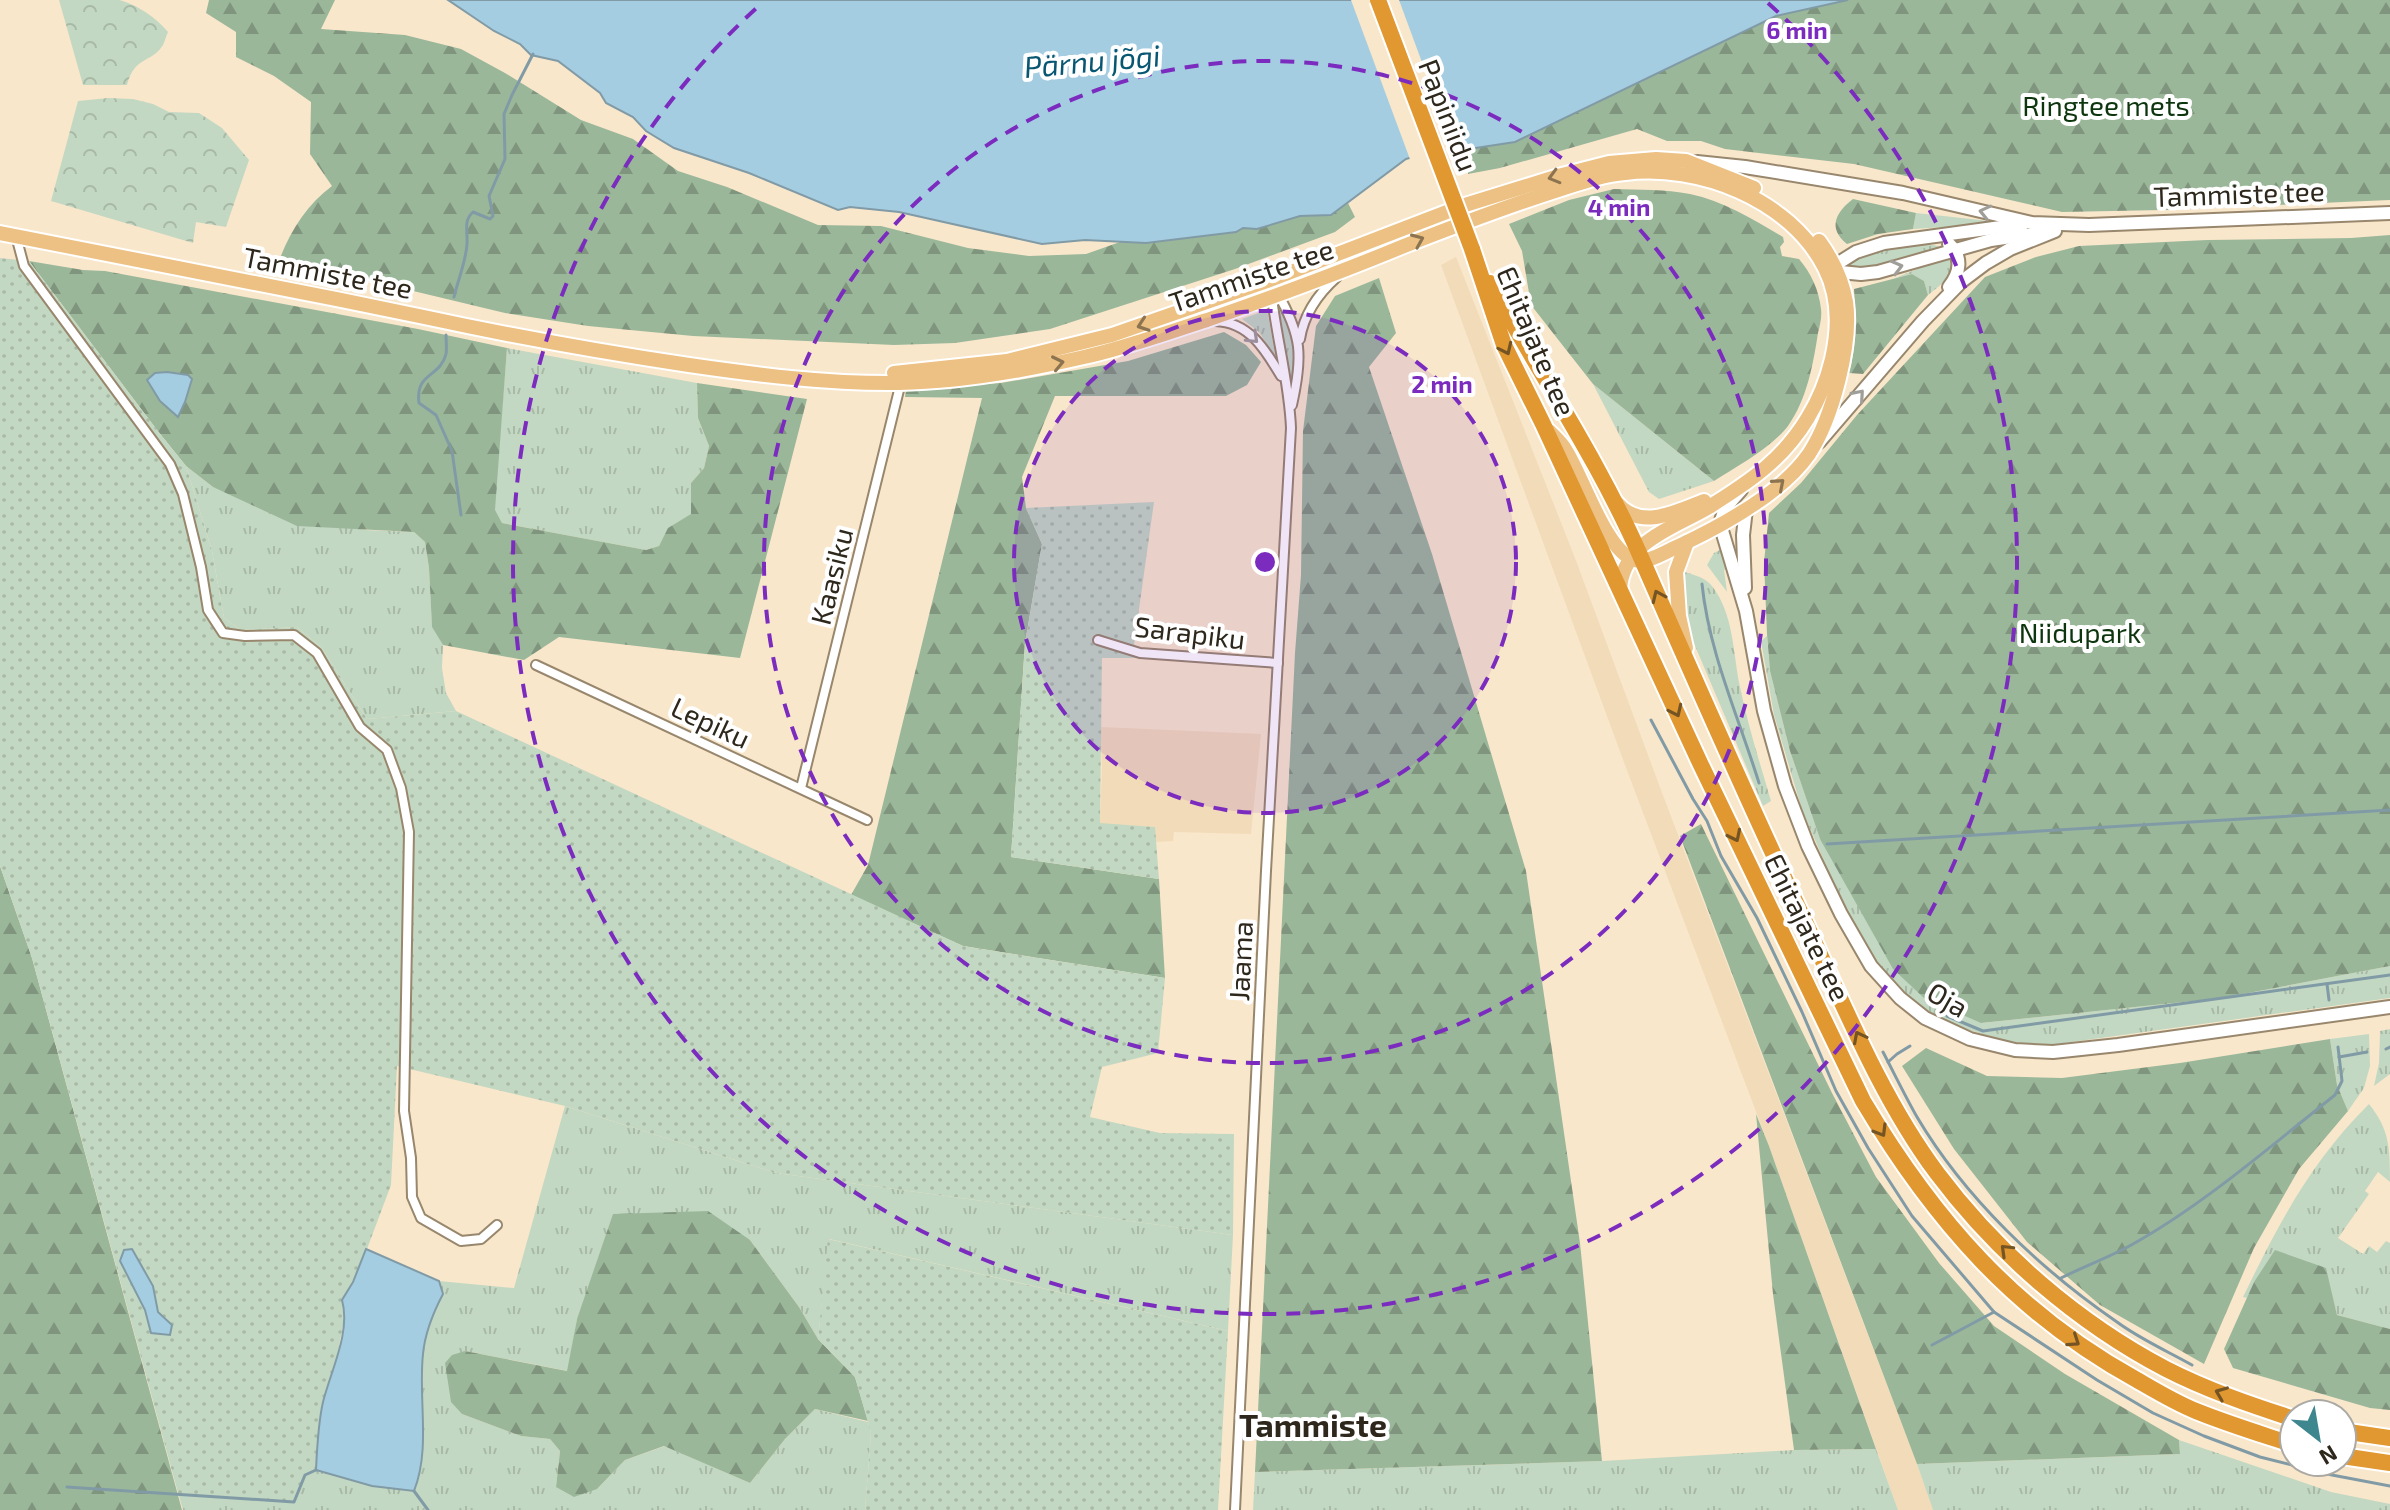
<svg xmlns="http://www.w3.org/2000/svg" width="2390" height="1510" font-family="'Exo 2',sans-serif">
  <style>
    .built { fill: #f2dbb9 }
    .grass { fill: url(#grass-tufts) }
    .forest { fill: url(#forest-firs) }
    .park { fill: url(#park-crowns) }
    .garden { fill: url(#garden-dots) }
    .water { fill: #a5cde1; stroke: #819ba6; stroke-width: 2 }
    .pier { fill: #f9e7cb }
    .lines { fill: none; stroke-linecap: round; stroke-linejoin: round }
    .stream { stroke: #819ba6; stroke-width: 3 }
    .street-casing { stroke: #98876d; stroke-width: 12 }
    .secondary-casing { stroke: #98876d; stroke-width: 16 }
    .primary-casing { stroke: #fff; stroke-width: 18 }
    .highway-casing { stroke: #fff; stroke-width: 20 }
    .street { stroke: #fff; stroke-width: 8 }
    .secondary { stroke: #fff; stroke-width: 12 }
    .primary { stroke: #edc183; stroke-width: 14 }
    .highway { stroke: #e19831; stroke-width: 16 }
    .highway-bridge-casing { stroke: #fff; stroke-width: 20; stroke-linecap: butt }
    .highway-bridge { stroke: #e19831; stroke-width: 16 }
    .oneway { stroke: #8d7450 }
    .oneway2 { stroke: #a09e99 }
    .oneway3 { stroke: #755424 }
    .ring { fill: none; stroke: #7b2cbf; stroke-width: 4; stroke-dasharray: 14 10 }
    .labels { text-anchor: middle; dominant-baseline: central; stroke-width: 8; stroke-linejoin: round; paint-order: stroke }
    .park-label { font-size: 28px; fill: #0d360f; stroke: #fff }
    .street-label { font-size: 28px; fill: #2d271c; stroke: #fff }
    .water-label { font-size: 30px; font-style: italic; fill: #085772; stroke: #fff }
    .quarter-label { font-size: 32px; font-weight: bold; fill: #2d271c; stroke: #fff }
    .centre { fill: #7b2cbf; stroke: #fff; stroke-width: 4 }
    .ring-label { font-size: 24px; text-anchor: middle; font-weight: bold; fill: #7b2cbf; stroke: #fff; stroke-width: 8; stroke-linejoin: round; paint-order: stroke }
  </style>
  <defs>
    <pattern id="grass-tufts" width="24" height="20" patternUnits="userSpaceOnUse" patternTransform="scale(2)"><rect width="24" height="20" fill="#c3d8c2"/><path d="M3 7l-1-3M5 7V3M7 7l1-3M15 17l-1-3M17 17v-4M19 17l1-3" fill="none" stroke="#a8b9a6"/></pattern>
    <pattern id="forest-firs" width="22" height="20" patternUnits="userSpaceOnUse" patternTransform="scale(2)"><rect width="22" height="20" fill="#9bb79a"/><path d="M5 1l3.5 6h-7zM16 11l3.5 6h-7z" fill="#7f957d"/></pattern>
    <pattern id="park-crowns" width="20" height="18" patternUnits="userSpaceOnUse" patternTransform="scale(2)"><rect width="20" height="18" fill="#c3d8c2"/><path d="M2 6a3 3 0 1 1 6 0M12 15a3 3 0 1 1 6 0" fill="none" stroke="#a8b9a6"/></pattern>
    <pattern id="garden-dots" width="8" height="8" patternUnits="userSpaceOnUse" patternTransform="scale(2)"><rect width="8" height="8" fill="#c3d8c2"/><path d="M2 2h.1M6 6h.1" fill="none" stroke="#a8b9a6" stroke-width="1.8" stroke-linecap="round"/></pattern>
  </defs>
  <rect width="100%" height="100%" fill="#f9e7cb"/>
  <g class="built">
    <path d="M 1456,257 L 1575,558 L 1661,790 L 1917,1464 L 1933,1510 L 1898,1510 L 1769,1146 L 1625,765 L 1441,265 Z"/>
    <path d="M 1100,727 L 1261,734 L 1251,834 L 1174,832 L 1173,841 L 1156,842 L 1154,827 L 1100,824 L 1102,765 Z"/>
  </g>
  <g class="grass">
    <path d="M 1916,213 L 2008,223 L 1913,229 Z"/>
    <path d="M 1923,243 L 1943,247 L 1869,269 L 1850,268 L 1847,264 C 1873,248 1893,246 1923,243 Z"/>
    <path d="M 1946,257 L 1952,260 C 1952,277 1941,285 1928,295 L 1924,281 L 1912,274 L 1893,279 Z"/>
    <path d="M 1278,305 C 1295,323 1295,353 1292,377 L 1288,373 Z"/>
    <path d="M 1267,310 L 1276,358 L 1259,332 L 1242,319 Z"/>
    <path d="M 507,348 L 697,383 L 698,418 L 709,446 L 704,468 L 691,483 L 692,514 L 669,528 L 659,546 L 646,550 L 502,523 L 494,510 Z"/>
    <path d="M 1593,384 L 1714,481 L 1659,499 L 1649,492 Z"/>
    <path d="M 186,466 L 213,487 L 365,530 L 414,532 L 425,542 L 429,568 L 432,626 L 443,645 L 442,668 L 446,693 L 456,711 L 367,719 L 322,648 L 297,627 L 241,630 L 224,618 L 212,551 Z"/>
    <path d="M 1722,549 L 1729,568 L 1724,570 L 1727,592 L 1707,565 L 1714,553 Z"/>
    <path d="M 1685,572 C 1694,575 1705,577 1712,586 C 1734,614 1733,654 1740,687 C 1748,726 1760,763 1771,801 L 1763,806 L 1690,634 L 1686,610 Z"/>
    <path d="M 1767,636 L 1770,671 L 1790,751 L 1820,839 L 1982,1023 L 2222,998 L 2390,966 L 2390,998 L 2043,1046 L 2007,1041 L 1948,1024 L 1912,1000 L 1869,953 L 1838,893 L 1802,810 L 1774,715 L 1761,641 Z"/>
    <path d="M 2390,1029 L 2390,1074 L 2374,1086 L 2379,1063 L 2380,1031 Z"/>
    <path d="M 2369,1034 L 2370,1066 L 2364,1088 L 2348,1111 L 2337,1085 L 2330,1039 Z"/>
    <path d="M 2369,1104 C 2390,1130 2390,1149 2390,1182 L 2378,1172 L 2365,1191 L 2369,1194 L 2338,1238 L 2363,1254 L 2369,1246 L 2377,1252 L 2386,1241 L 2390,1243 L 2390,1329 L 2337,1315 L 2325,1268 L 2254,1282 L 2247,1298 L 2243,1297 C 2278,1225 2311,1161 2369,1104 Z"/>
    <path d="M 565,1106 L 776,1173 L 1233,1235 L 1228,1331 L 829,1239 L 818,1339 L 799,1307 L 750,1240 L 577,1319 L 568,1371 L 465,1351 L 462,1414 L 521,1436 L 550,1439 L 560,1451 L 556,1487 L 597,1489 L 625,1460 L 665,1446 L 750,1483 L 785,1439 L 815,1409 L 868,1422 L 871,1433 L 865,1510 L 183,1510 L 178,1493 L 259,1501 L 299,1487 L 305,1475 L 316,1470 L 372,1486 L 423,1420 L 423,1354 L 430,1318 L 443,1294 L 439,1281 L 514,1288 Z"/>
    <path d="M 2179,1440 L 2331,1492 L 2390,1504 L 2390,1510 L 1933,1510 L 1917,1464 L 2180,1454 Z"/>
    <path d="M 1876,1449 L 1898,1510 L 1253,1510 L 1255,1472 L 1602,1461 L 1794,1450 Z"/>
  </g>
  <g class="forest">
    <path d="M 209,0 L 335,0 L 321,29 L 405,35 L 461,49 L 505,73 L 581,120 L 633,139 L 678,171 L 727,187 L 818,225 L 881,226 L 968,248 L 1029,256 L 1086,254 L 1120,242 L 1146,243 L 1236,232 L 1243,228 L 1257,229 L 1300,216 L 1331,215 L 1348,203 L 1355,217 L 1335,232 L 1235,269 L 1050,329 L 955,343 L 894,345 L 693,336 L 588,326 L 505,313 L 384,284 L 277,267 C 287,236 305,206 332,186 L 310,154 L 311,102 L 274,76 L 236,57 L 236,32 L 206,13 Z"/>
    <path d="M 1848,0 L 2390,0 L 2390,200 L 2163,210 L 2062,212 L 1854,164 L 1725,149 L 1701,141 L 1667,141 L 1637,129 L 1500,168 L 1468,174 L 1469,149 L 1515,142 L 1776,16 Z"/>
    <path d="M 1614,189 C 1639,190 1665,189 1690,194 C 1724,201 1754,220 1783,237 L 1784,242 L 1780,247 L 1782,256 L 1799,259 C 1811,273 1819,290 1821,309 C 1822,317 1820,325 1818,333 C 1813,365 1807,399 1788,426 C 1772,447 1736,467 1714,481 L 1593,384 L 1531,305 L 1522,251 L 1509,224 L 1569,200 Z"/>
    <path d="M 1853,199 L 1916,213 L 1913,229 L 1878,234 L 1847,244 C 1827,228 1836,212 1853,199 Z"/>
    <path d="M 2390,235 L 2390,966 L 2222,998 L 1981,1023 L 1924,998 L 1893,969 L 1820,839 L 1790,751 L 1770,671 L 1767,634 L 1764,562 L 1769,513 L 1801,483 L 1857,415 L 1985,277 L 2036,257 L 2079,246 L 2207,240 L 2351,238 Z"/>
    <path d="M 29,261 L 83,270 L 105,271 L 418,329 L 507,348 L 495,510 L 502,523 L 646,550 L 659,546 L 668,528 L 691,514 L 691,483 L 704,468 L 709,446 L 698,418 L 697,383 L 807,399 L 740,658 L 559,637 L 524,660 L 443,645 L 432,627 L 429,568 L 425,542 L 414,532 L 297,526 L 213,487 L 186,466 L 157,430 Z"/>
    <path d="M 1912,274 L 1924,281 L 1928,295 L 1863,374 L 1849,373 C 1857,345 1856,318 1854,289 Z"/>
    <path d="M 1379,278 L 1396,333 L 1369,367 L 1432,554 L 1526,871 L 1580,1243 L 1602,1461 L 1255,1472 L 1295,653 L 1301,575 L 1303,431 L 1316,326 L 1335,296 Z"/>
    <path d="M 1224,332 L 1246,345 L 1261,362 L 1247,385 L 1226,396 L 1055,396 L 1022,477 L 1026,508 L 1042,544 L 1025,643 L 1011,857 L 1159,879 L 1165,978 L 963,946 L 851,895 L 868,865 L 982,398 L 905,397 L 906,389 L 1001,383 L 1128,361 Z"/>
    <path d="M 1701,824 L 1832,1093 L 1876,1177 L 1939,1263 L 1994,1326 L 2065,1374 L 2179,1440 L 2180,1454 L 1917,1464 L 1680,836 Z"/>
    <path d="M 0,866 L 32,958 L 182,1510 L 0,1510 Z"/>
    <path d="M 2330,1039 L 2337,1085 L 2348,1111 L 2299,1169 L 2254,1248 L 2204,1364 L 2100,1305 L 2027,1242 L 1954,1149 L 1902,1066 L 1926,1048 L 1987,1076 L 2062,1078 L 2180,1063 Z"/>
    <path d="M 1756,1114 L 1769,1146 L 1876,1449 L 1794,1450 L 1773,1294 Z"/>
    <path d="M 708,1211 L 750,1240 L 799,1307 L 818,1339 L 855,1377 L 868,1421 L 815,1409 L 785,1439 L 750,1483 L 664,1446 L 625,1460 L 597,1489 L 574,1497 L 556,1487 L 560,1451 L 550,1439 L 521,1436 L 462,1414 L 451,1402 L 445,1363 L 452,1355 L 465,1351 L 567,1371 L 577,1319 L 613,1214 Z"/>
    <path d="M 2275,1250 L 2326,1268 L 2337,1315 L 2390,1329 L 2390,1410 L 2370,1408 L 2233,1368 L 2224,1349 L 2254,1282 Z"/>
  </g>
  <g class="park">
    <path d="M 59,0 C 76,0 102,0 119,0 C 136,4 157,18 168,32 C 166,36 165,41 163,45 C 151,64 135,55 127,85 L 83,85 Z"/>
    <path d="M 108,98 L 133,99 L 153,104 L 169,112 L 199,113 L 222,128 L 249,160 L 226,227 L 196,222 L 193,243 L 51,201 L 78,101 Z"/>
  </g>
  <g class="garden">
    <path d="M 0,258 L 29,261 L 157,430 L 186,466 L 212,551 L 224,618 L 241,630 L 297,627 L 322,648 L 367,719 L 456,711 L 963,946 L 1165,978 L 1158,1053 L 1102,1067 L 1090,1117 L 1160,1133 L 1234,1134 L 1233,1235 L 776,1173 L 565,1106 L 397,1066 L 391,1185 L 361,1265 L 342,1300 L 346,1312 L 317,1453 L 316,1470 L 305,1475 L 294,1502 L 259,1501 L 178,1493 L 32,958 L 0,866 Z"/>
    <path d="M 1154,502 L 1134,645 L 1139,658 L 1102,658 L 1100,823 L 1155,827 L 1159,879 L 1011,857 L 1025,643 L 1042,544 L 1026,508 Z"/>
    <path d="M 828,1239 L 1228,1331 L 1218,1510 L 865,1510 L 871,1433 L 855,1377 L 818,1339 Z"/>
  </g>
  <g class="water">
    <path d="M 448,0 L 1848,0 L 1776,16 L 1515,142 L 1469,149 L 1458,144 L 1406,159 L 1331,215 L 1300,216 L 1257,229 L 1243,228 L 1236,232 L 1146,243 L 1085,240 L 1042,244 L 899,212 L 850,207 L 838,210 L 749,173 L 674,148 L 646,131 L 633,117 L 606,103 L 600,93 L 558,61 L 531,55 L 520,44 L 494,31 Z"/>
    <path d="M 167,372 L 188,375 L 192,379 L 185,402 L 178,417 L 160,401 L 147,380 L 155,373 Z"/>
    <path d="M 132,1249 L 153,1286 L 158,1312 L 172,1325 L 170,1335 L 151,1333 L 145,1310 L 120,1261 L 124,1250 Z"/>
    <path d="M 366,1249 L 439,1281 L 443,1294 C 433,1313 425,1332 423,1354 C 418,1399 431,1448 414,1491 L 372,1486 L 316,1470 C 317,1448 318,1424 323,1402 C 331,1370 351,1332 342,1300 L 353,1282 Z"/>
  </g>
  <path class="pier" d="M 1351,0 L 1399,0 L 1454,149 L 1411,162 Z"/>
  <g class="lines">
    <g class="stream">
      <path d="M 454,297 C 458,280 466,261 467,244 C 468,231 463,221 473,212 L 490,219 L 493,216 L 489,196 L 505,159 L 504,114 L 512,95 L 533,54"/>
      <path d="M 446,335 C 446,341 447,349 446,354 C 440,378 415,372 419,403 L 436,415 L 452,451 L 461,515"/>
      <path d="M 1702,584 C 1709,653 1739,718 1759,783"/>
      <path d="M 1651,720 L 1693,799 L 1707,821 L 1721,856 L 1757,918 L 1802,1012 L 1836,1091 L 1868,1148 L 1912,1216 L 1994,1312 L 2097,1380 L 2153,1413 L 2204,1436 L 2260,1457 L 2332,1475 L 2390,1486"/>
      <path d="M 1827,844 L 2390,810"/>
      <path d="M 2327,984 L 2329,1000"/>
      <path d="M 1947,1016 L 1983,1031 L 2390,975"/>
      <path d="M 2386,1049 L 2390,1047"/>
      <path d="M 1883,1052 C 1894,1073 1905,1096 1917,1117 C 1965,1198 2040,1269 2117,1322 C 2140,1339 2167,1351 2192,1365"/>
      <path d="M 2339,1057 L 2367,1052"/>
      <path d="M 1888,1062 L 1897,1054 L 1910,1046"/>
      <path d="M 2061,1278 C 2085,1266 2110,1257 2133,1244 C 2203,1205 2272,1145 2335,1095 L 2342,1081 L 2338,1047"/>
      <path d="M 1932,1345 L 1994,1312"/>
      <path d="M 67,1487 L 294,1502 L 305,1475 L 316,1470"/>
      <path d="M 414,1491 L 428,1510"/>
    </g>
    <g class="street-casing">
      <g id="street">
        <path d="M 16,236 L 24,266 L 170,464 L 183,494 L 201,567 L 208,610 L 223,633 L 245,636 L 294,635 L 317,653 L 360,727 L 387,750 L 401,788 L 409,832 L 404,1111 L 411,1158 L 412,1197 L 421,1218 L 461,1241 L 481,1239 L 497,1225"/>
        <path d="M 1277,292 C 1302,336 1303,356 1292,405"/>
        <path d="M 1215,321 C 1249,322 1265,349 1281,376"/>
        <path d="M 1300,339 C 1304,314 1319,293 1337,277"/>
        <path d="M 1098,640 L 1140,653 L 1278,663"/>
        <path d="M 536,665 L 867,820"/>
        <path d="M 801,788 L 901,382"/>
        <path d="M 1235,1510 L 1266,871 L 1291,428 C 1289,378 1274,330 1270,280"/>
      </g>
    </g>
    <g class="secondary-casing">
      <g id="secondary">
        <path d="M 1697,162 L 1745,167 L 1903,193 L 2032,223 L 2089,225 L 2390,213"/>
        <path d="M 1829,269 L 1856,252 L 1884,243 L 2023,224"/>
        <path d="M 1830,271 L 1861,274 L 1878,272 L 1991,240 L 2039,233"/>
        <path d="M 1949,287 C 1960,273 1963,257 1949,244"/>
        <path d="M 1819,442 L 1923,321 L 1962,281 L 1986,263 L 2010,249 L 2055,231"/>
        <path d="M 1741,490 L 1725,508 L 1720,524 L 1746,611 L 1764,711 L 1785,786 L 1808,846 L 1841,914 L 1871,966 L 1900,998 L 1925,1018 L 1970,1039 L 2015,1050 L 2053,1052 L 2118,1045 L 2390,1007"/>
        <path d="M 1745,588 L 1743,535 L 1746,509"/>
      </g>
    </g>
    <g class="primary-casing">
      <g id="primary">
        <path d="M 0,233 C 142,260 283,288 424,317 C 512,336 601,352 689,365 C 758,375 829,384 899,383 C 961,382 1023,371 1084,357 C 1125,348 1166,333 1207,320 C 1273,297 1339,273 1404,246 C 1455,226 1505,207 1558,190 C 1580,183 1602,175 1625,173 C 1699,164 1790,199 1825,268 C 1839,296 1839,329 1832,359 C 1822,401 1799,439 1766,467 C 1749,482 1728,495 1709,507 C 1674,528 1622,542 1620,590"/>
        <path d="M 894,373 L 1007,361 L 1112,335 L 1270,280 L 1465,205 L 1562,175 L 1609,163 L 1656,159 L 1686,161 L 1754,188"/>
        <path d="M 1549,431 C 1554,436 1561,442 1565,449 C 1582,475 1603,543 1630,558 C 1645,567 1666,551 1681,545 C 1723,525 1782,493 1809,454 C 1832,419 1852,344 1846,302 C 1842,279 1833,260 1819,241"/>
        <path d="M 1617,503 C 1640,531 1676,512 1704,501"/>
        <path d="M 1686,648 L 1679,616 L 1676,572 L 1687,542"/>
      </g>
    </g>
    <g class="highway-casing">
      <g id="highway">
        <path d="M 1472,249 L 1504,345 L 1543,424 L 1701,765 L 1863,1101 C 1934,1220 2015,1313 2137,1380 C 2156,1391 2176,1403 2196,1411 C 2228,1424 2261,1434 2294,1445"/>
        <path d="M 1490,283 C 1541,376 1601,464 1643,562 C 1696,683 1749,804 1806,924 C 1844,1006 1883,1101 1937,1173 C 1997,1253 2078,1323 2166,1369 C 2207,1390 2251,1405 2294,1419"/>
        <path d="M 2342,1431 L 2390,1438"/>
        <path d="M 2342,1456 L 2390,1463"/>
      </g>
    </g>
    <use href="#street" class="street"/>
    <use href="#secondary" class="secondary"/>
    <use href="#primary" class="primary"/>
    <use href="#highway" class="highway"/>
    <g class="highway-bridge-casing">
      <path id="highway-bridge" d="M 1378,0 L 1472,249"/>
    </g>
    <use href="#highway-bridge" class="highway-bridge"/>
  </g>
  <defs><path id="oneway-chevron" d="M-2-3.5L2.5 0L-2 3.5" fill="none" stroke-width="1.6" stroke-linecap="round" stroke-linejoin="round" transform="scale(2)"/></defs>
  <g class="oneway">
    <use href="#oneway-chevron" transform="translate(1554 177) rotate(164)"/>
    <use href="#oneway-chevron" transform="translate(1418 240) rotate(-23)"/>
    <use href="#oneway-chevron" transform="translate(1143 325) rotate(161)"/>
    <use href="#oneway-chevron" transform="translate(1058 363) rotate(-12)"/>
    <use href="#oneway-chevron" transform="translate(1779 484) rotate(-41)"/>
  </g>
  <g class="oneway2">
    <use href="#oneway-chevron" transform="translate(1985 212) rotate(-167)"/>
    <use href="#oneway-chevron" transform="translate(1897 267) rotate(-15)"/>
    <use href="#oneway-chevron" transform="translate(1253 338) rotate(44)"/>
    <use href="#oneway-chevron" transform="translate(1859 395) rotate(-49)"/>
  </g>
  <g class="oneway3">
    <use href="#oneway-chevron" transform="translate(1506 349) rotate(65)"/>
    <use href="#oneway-chevron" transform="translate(1658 596) rotate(-114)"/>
    <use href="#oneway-chevron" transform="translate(1676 711) rotate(65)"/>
    <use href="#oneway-chevron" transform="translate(1735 836) rotate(64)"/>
    <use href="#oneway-chevron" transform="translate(1859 1037) rotate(-117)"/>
    <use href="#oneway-chevron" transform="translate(1881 1131) rotate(59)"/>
    <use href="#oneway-chevron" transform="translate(2006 1250) rotate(-136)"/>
    <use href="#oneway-chevron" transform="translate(2074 1341) rotate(34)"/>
    <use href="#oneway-chevron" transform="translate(2221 1393) rotate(-158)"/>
  </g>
  <circle cx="1265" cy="562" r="251" fill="#7b2cbf" fill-opacity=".12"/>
  <g class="ring">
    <circle cx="1265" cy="562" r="251"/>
    <circle cx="1265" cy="562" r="501"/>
    <path d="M1768 3A752 752 0 1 1 762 3"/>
  </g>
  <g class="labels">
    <g class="park-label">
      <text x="2106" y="105">Ringtee mets</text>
      <text x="2080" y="632">Niidupark</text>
    </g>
    <g class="street-label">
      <text transform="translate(1449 115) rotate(69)">Papiniidu</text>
      <text transform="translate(2239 193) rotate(-2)">Tammiste tee</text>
      <text transform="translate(328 272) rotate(11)">Tammiste tee</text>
      <text transform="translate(1251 275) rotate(-19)">Tammiste tee</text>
      <text transform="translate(1537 341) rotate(67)">Ehitajate tee</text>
      <text transform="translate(831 576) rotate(-76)">Kaasiku</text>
      <text transform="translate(1190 632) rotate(7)">Sarapiku</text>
      <text transform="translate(711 722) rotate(25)">Lepiku</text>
      <text transform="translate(1808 927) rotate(64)">Ehitajate tee</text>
      <text transform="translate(1240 961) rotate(-87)">Jaama</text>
      <text transform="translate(1948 999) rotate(30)">Oja</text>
    </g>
    <g class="water-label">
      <text transform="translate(1092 60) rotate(-5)">Pärnu jõgi</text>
    </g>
    <g class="quarter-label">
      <text x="1313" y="1424">Tammiste</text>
    </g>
  </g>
  <circle cx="1265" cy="562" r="12" class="centre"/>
  <g class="ring-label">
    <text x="1797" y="39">6 min</text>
    <text x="1619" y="216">4 min</text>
    <text x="1442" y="393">2 min</text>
  </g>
  <g transform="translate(2318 1438) rotate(149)"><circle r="38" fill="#ffffff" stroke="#aba9a4" stroke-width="2"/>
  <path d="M0-6L14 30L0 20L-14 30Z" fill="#3f878e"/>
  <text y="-12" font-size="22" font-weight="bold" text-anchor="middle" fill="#2d271c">N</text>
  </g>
</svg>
